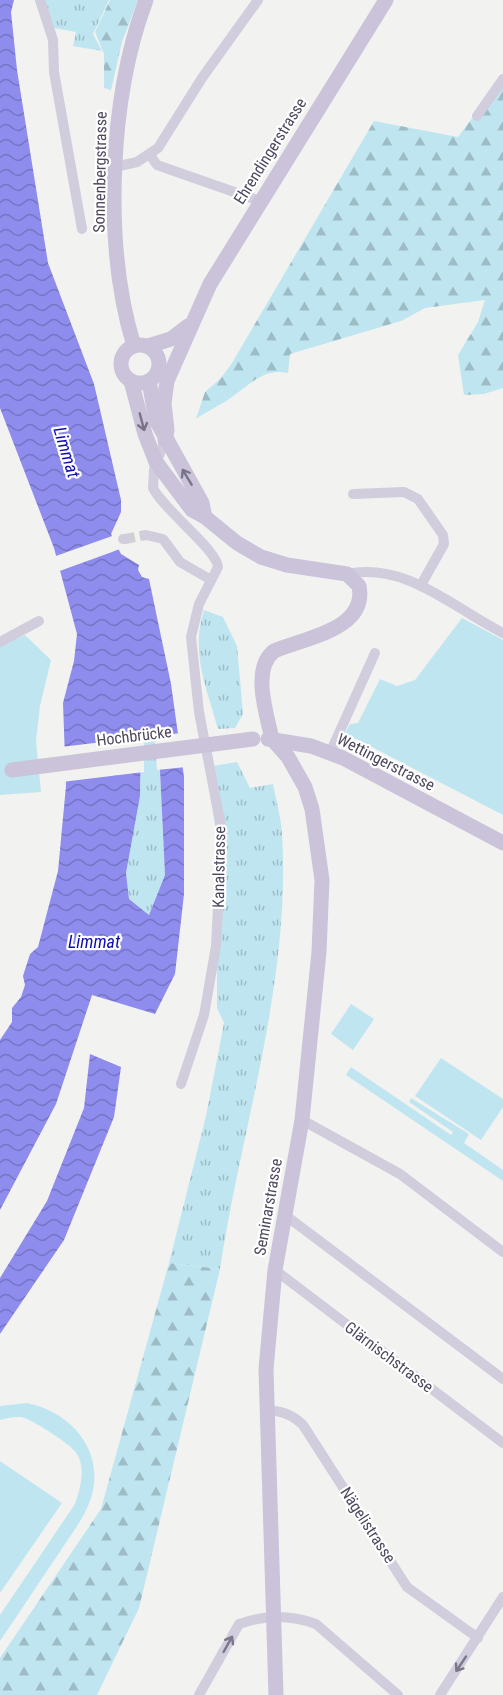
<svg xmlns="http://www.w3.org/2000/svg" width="503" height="1695" font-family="'Roboto Condensed',sans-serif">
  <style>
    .grass { fill: url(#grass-tufts) }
    .forest { fill: url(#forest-firs) }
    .park { fill: #bfe6f0 }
    .water { fill: url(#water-waves); fill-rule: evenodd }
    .pier { fill: #f2f2f0 }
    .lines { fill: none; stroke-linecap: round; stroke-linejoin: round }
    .minor-tunnel { stroke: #d1d0d3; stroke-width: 10; stroke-dasharray: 10 5; stroke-linecap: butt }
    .minor { stroke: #d1cddd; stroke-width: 10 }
    .secondary { stroke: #cac3d9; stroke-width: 15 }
    .secondary-bridge { stroke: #cac3d9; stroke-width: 15 }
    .oneway { stroke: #797389 }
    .oneway2 { stroke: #7c778a }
    .labels { text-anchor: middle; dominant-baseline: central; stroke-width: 4.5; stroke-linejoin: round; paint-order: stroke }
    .street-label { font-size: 16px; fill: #4e485e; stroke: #fff }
    .water-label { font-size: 18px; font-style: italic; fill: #100cad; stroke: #fff }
  </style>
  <defs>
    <pattern id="grass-tufts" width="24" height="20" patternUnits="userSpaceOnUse" patternTransform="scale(1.5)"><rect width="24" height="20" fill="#bfe6f0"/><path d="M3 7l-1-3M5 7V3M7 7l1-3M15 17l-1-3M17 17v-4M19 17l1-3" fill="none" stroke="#9dbcc6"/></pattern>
    <pattern id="forest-firs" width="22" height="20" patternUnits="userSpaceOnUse" patternTransform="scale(1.5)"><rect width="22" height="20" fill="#bfe6f0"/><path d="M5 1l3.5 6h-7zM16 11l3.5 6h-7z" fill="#9dbcc6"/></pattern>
    <pattern id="water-waves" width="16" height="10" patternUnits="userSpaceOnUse" patternTransform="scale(1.5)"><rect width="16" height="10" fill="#8e8ced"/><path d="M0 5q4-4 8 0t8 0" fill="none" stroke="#7674c3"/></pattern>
  </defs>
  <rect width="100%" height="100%" fill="#f2f2f0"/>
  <g class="grass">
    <path d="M 44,0 L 109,0 L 93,34 L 102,51 L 73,46 L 76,32 L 54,28 Z"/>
    <path d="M 204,610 L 223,617 L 237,646 L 243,714 L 235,728 L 218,729 C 207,688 190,653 204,610 Z"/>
    <path d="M 158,729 L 165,875 L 149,915 L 129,899 L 126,873 L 140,796 L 141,732 Z"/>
    <path d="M 237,762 L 250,788 L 273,784 C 276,800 281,817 282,833 C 291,983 242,1124 220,1269 L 169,1263 L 206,1116 L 224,1023 L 217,1008 L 217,839 L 206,767 Z"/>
  </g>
  <g class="forest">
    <path d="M 110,0 L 138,0 L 122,42 L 111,90 L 104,88 L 104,54 L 95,32 Z"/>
    <path d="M 503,77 L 503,388 L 484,394 L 464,395 L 458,355 L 478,322 L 485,300 L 425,308 L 401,321 L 290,354 L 288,373 C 264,368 252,383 233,396 C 222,405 208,410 196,419 L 205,392 L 221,378 L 232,363 L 374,121 L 458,137 Z"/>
    <path d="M 169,1263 L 220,1269 L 139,1608 L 97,1695 L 0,1695 L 0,1658 L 101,1509 Z"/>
  </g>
  <g class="park">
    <path d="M 462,618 L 503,640 L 503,815 L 345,733 L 350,724 L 358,723 L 380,679 L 397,686 L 415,680 Z"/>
    <path d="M 25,635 L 51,660 L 40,706 L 36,741 L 41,792 L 0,795 L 0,646 Z"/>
    <path d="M 351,1004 L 374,1019 L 353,1050 L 331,1034 Z"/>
    <path d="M 441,1058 L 503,1099 L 503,1107 L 481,1140 L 415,1096 Z"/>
    <path d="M 351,1067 L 451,1135 L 453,1132 L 409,1102 L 411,1098 L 469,1134 L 464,1143 L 503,1170 L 503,1181 L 346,1075 Z"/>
    <path d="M 27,1403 C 73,1412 107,1454 90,1501 C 83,1520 70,1536 59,1553 C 39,1582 20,1612 0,1641 L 0,1615 L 75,1504 C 80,1489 86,1469 77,1454 C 72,1445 37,1423 27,1419 C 19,1415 8,1418 0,1420 L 0,1406 Z"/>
    <path d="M 0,1461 L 62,1503 L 0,1593 Z"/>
  </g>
  <g class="water">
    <path d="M 0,0 L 14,0 L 11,12 L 17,70 L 48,263 L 94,384 L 121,500 L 121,512 L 111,534 L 121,554 L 139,565 L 138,570 L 142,577 L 149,579 L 171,684 L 184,777 L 184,894 L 175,974 L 155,1014 L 92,995 L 56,1104 L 0,1210 L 0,1040 L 12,1022 L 12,1008 L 21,997 L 25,985 L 23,976 L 30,954 L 38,947 L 58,871 L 66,786 L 63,703 L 74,661 L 77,634 L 54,548 L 0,408 ZM 158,729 L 165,875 L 149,915 L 129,899 L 126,873 L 140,796 L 141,733 Z"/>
    <path d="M 90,1054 L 121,1067 L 114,1117 L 64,1240 L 0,1334 L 0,1278 L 47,1201 L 84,1108 Z"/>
  </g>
  <g class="pier">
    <path d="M 115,535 L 120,547 L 123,548 L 57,572 L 53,557 Z"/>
    <path d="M 181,733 L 186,767 L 157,770 L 155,736 Z"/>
    <path d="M 144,737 L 144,772 L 62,782 L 61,747 Z"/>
  </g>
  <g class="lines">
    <path class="minor-tunnel" d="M 125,539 L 146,535"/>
    <g class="minor">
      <path d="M 40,0 L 53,40 L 54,72 L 82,229"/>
      <path d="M 477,116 L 503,79"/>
      <path d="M 150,155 L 157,165 L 260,201"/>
      <path d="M 115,167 L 137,162 L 158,148 L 202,78 L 258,0"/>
      <path d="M 165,440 L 154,469 L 153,488 C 164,510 217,550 218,567 L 199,604 L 191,637 L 199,712 L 222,832 L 216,946 L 204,1015 L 181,1084"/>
      <path d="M 353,494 L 404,492 L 418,499 L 443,535 L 444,544 L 421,585"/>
      <path d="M 146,535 L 163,539 L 180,562 L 211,580"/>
      <path d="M 123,539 L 125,539"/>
      <path d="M 347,574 C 407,562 453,608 503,633"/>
      <path d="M 0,642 L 39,621"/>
      <path d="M 330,753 L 375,653"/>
      <path d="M 302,1120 L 400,1174 L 503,1252"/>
      <path d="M 285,1215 L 503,1379"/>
      <path d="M 275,1270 L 503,1443"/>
      <path d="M 266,1410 C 281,1411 292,1414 303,1425 L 407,1587 L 478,1638"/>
      <path d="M 199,1695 L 239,1624 C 264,1615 291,1615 316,1624 L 398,1695"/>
      <path d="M 440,1695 L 503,1597"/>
    </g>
    <g class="secondary">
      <circle cx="140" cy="364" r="19"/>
      <path d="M 134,346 C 103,245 109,99 146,0"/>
      <path d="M 148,346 L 171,339 L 188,326"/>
      <path d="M 131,381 L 145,434 L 156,462 L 192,510 L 205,517 L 237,543 L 261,557 L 287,565 L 347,574 L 359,586 C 368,630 303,638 274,651 C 251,669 267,715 272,739"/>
      <path d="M 149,381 L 156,420 L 202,503 L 205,517"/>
      <path d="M 165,440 L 167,430 L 164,403 L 167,381 L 210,284 L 386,0"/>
      <path d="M 268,739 L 311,746 L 343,758 L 503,843"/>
      <path d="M 272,739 L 288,757 L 305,787 L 312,809 L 322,880 L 319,952 L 302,1120 L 275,1270 L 266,1369 L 276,1695"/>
    </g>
    <path class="secondary-bridge" d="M 12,770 L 253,739"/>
  </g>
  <defs><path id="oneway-shaft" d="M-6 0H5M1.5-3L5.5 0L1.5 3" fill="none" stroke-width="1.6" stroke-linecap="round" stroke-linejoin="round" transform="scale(1.5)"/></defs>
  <g class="oneway">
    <use href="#oneway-shaft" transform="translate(142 422) rotate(75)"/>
    <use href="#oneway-shaft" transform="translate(187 477) rotate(-121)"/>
  </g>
  <g class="oneway2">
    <use href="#oneway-shaft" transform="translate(228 1644) rotate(-61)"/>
    <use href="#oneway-shaft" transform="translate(461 1664) rotate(124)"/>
  </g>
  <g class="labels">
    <g class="street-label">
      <text transform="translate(270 151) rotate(-58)">Ehrendingerstrasse</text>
      <text transform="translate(100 172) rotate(-89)">Sonnenbergstrasse</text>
      <text transform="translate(134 736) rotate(-7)">Hochbrücke</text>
      <text transform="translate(386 762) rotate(27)">Wettingerstrasse</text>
      <text transform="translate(219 867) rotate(-89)">Kanalstrasse</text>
      <text transform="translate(268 1207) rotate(-80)">Seminarstrasse</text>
      <text transform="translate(389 1357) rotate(37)">Glärnischstrasse</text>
      <text transform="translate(368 1525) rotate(57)">Nägelistrasse</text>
    </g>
    <g class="water-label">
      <text transform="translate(67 452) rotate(73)">Limmat</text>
      <text x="94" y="941">Limmat</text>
    </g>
  </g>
</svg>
